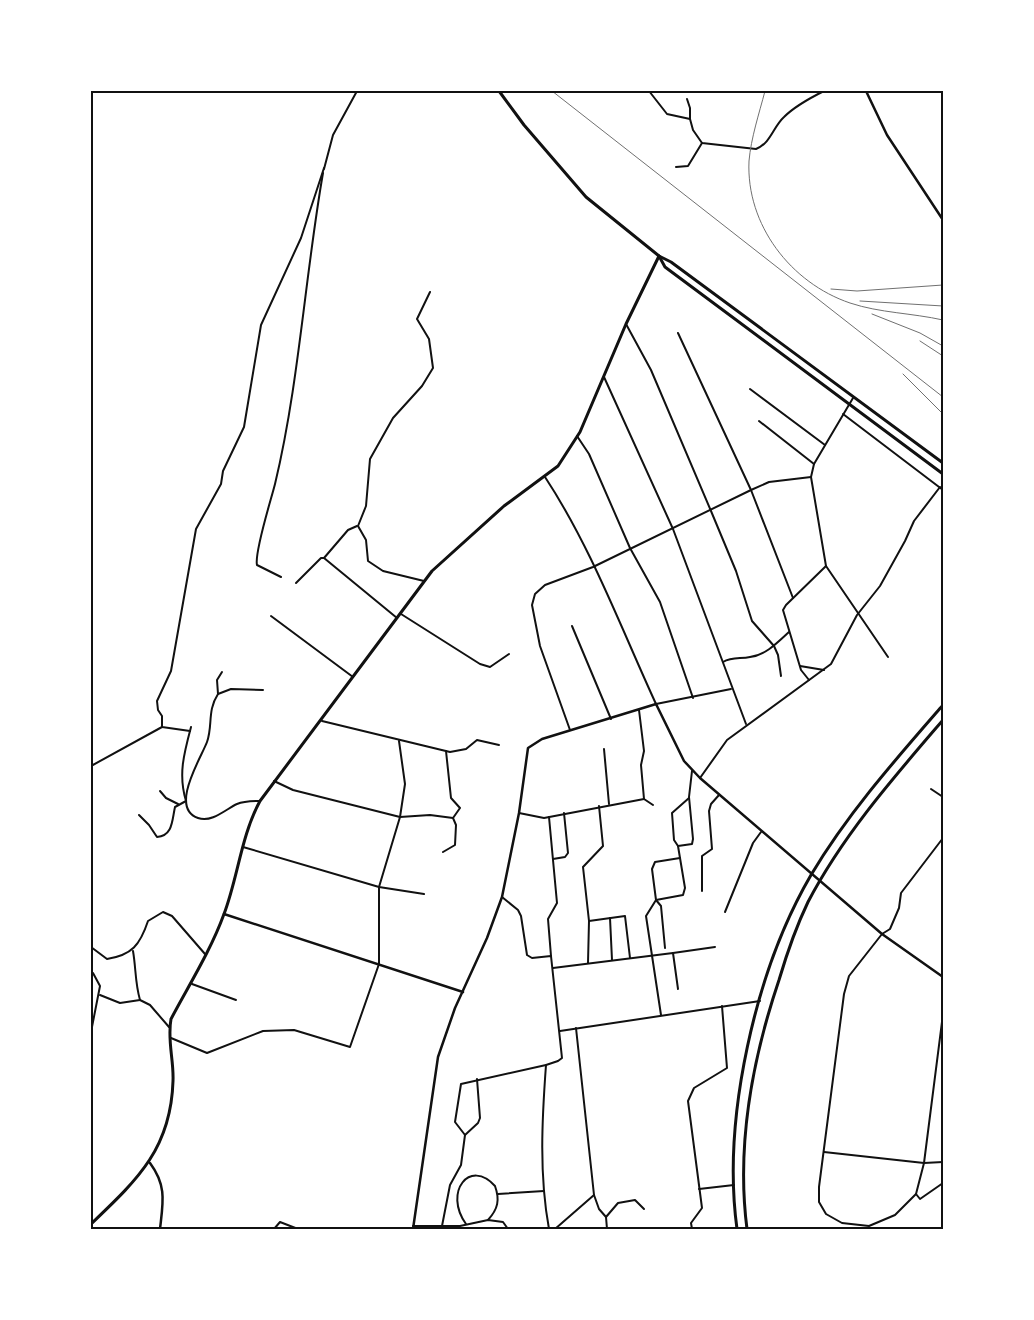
<svg xmlns="http://www.w3.org/2000/svg" width="1034" height="1320" font-family="Overpass,sans-serif">
  <style>
    .lines { fill: none; stroke-linecap: round; stroke-linejoin: round }
    .minor { stroke: #111; stroke-width: 2 }
    .tertiary { stroke: #111; stroke-width: 2.5 }
    .secondary { stroke: #111; stroke-width: 3 }
    .primary { stroke: #111; stroke-width: 3 }
    .rail { stroke: #707070; stroke-width: 1 }
    .neatline { fill: none; stroke: #111; stroke-width: 2 }
  </style>
  <rect width="100%" height="100%" fill="#fff"/>
  <g class="lines">
    <g class="minor">
      <path d="M 649,91 L 667,114 L 690,119 L 693,130 L 702,143 L 756,149 C 771,143 773,127 784,117 C 795,106 810,98 824,91"/>
      <path d="M 687,99 L 690,108 L 690,119"/>
      <path d="M 676,167 L 688,166 L 702,143"/>
      <path d="M 324,169 L 333,135 L 357,91"/>
      <path d="M 626,324 L 651,370 L 711,511 L 736,571 L 752,621 L 774,646 L 778,655 L 781,676"/>
      <path d="M 678,333 L 751,490 L 793,598"/>
      <path d="M 604,377 L 673,529 L 746,724"/>
      <path d="M 750,389 L 825,445"/>
      <path d="M 853,398 L 814,464 L 811,477 L 826,566 L 888,657"/>
      <path d="M 843,414 L 943,490"/>
      <path d="M 759,421 L 814,464"/>
      <path d="M 577,436 L 589,454 L 630,548 L 660,602 L 693,698"/>
      <path d="M 545,477 C 591,547 621,628 656,704 L 731,689"/>
      <path d="M 357,526 L 348,530 L 324,558 L 397,618"/>
      <path d="M 281,577 L 257,565 C 254,553 271,500 275,484 C 299,384 305,276 323,173"/>
      <path d="M 424,581 L 383,571 L 368,561 L 366,540 L 358,526 L 366,506 L 370,459 L 393,418 L 422,386 L 433,368 L 429,339 L 417,319 L 430,292"/>
      <path d="M 296,583 L 321,558 L 324,558"/>
      <path d="M 401,614 L 480,664 L 490,667 L 509,654"/>
      <path d="M 271,616 L 353,677"/>
      <path d="M 572,626 L 611,719"/>
      <path d="M 723,662 C 732,657 740,659 750,657 C 766,655 778,642 789,632"/>
      <path d="M 800,666 L 824,670"/>
      <path d="M 809,680 L 801,670 L 783,610 L 786,605 L 826,566"/>
      <path d="M 218,694 L 217,680 L 222,672"/>
      <path d="M 639,710 L 644,751 L 641,765 L 644,799 L 653,805"/>
      <path d="M 322,721 L 450,752 L 466,749 L 477,740 L 499,745"/>
      <path d="M 570,730 L 540,646 L 532,605 L 535,594 L 545,585 L 593,567 L 751,490 L 769,482 L 811,477"/>
      <path d="M 190,731 L 162,727 L 162,716 L 158,710 L 157,701 L 171,671 L 196,529 L 221,484 L 223,471 L 244,427 L 261,325 L 301,238 L 324,168"/>
      <path d="M 604,749 L 609,804"/>
      <path d="M 91,766 L 162,727"/>
      <path d="M 700,778 L 727,740 L 831,664 L 857,615 L 880,586 L 905,541 L 914,521 L 940,487"/>
      <path d="M 274,781 L 293,790 L 400,817 L 430,815 L 453,818"/>
      <path d="M 931,789 L 943,797"/>
      <path d="M 160,791 L 166,798 L 178,804"/>
      <path d="M 260,801 C 252,801 244,801 237,804 C 226,809 212,823 198,818 C 169,808 201,758 207,742 C 213,725 207,711 218,694 L 231,689 L 263,690"/>
      <path d="M 519,813 L 544,818 L 644,799"/>
      <path d="M 139,815 L 149,825 L 157,837 C 173,836 172,820 175,807 L 186,801 C 178,775 184,753 191,727"/>
      <path d="M 549,817 L 557,903 L 548,919 L 551,956"/>
      <path d="M 943,838 L 901,893 L 899,908 L 890,929 L 882,934 L 849,976 L 844,994 L 819,1187 L 819,1202 L 826,1214 L 842,1223 L 869,1226 L 895,1215 L 916,1194 L 924,1163 L 943,1014"/>
      <path d="M 678,846 L 674,840 L 672,813 L 689,798"/>
      <path d="M 243,847 L 379,887 L 424,894"/>
      <path d="M 443,852 L 455,845 L 456,825 L 453,818 L 460,808 L 451,798 L 446,751"/>
      <path d="M 553,859 L 565,857 L 568,853 L 564,813"/>
      <path d="M 702,891 L 702,856 L 712,849 L 709,811 L 711,804 L 719,795"/>
      <path d="M 725,912 L 753,843 L 761,832"/>
      <path d="M 610,918 L 612,960"/>
      <path d="M 589,921 L 625,916 L 630,958"/>
      <path d="M 943,922 L 943,927"/>
      <path d="M 91,947 L 107,959 C 132,955 140,945 148,921 L 163,912 L 172,916 L 205,954"/>
      <path d="M 665,948 L 661,906 L 656,900 L 652,869 L 655,862 L 680,858"/>
      <path d="M 133,951 C 136,968 135,983 140,1000 L 150,1005 L 169,1027"/>
      <path d="M 673,953 L 715,947"/>
      <path d="M 588,963 L 589,921 L 583,867 L 603,846 L 599,806"/>
      <path d="M 553,968 L 673,953 L 678,989"/>
      <path d="M 192,984 L 236,1000"/>
      <path d="M 100,995 L 120,1003 L 140,1000"/>
      <path d="M 661,1015 L 646,916 L 656,900 L 683,895 L 685,888 L 678,846 L 692,844 L 693,839 L 689,797 L 692,771"/>
      <path d="M 560,1031 L 760,1001"/>
      <path d="M 91,1032 L 100,986 L 93,973"/>
      <path d="M 171,1038 L 207,1053 L 263,1031 L 294,1030 L 350,1047 L 379,964 L 379,887 L 400,817 L 405,784 L 399,741"/>
      <path d="M 546,1065 C 542,1119 539,1175 549,1229"/>
      <path d="M 465,1135 L 478,1123 L 480,1118 L 477,1079"/>
      <path d="M 824,1152 L 924,1163 L 943,1162"/>
      <path d="M 699,1189 L 734,1185"/>
      <path d="M 498,1194 L 544,1191"/>
      <path d="M 916,1194 L 920,1199 L 943,1183"/>
      <path d="M 594,1195 L 599,1209 L 606,1217"/>
      <path d="M 466,1224 C 443,1192 470,1158 495,1186 C 500,1200 498,1209 488,1220"/>
      <path d="M 413,1226 L 460,1226 L 488,1220 L 503,1222 L 508,1229"/>
      <path d="M 442,1226 L 450,1185 L 461,1165 L 465,1135 L 455,1122 L 461,1084 L 546,1065 L 558,1061 L 562,1058 L 551,956 L 532,958 L 527,955 L 521,916 L 518,910 L 502,897"/>
      <path d="M 274,1229 L 280,1222 L 298,1229"/>
      <path d="M 555,1229 L 594,1195 L 576,1028"/>
      <path d="M 607,1229 L 606,1217 L 618,1203 L 635,1200 L 644,1209"/>
      <path d="M 692,1229 L 691,1223 L 702,1208 L 688,1101 L 694,1088 L 727,1068 L 722,1006"/>
    </g>
    <g class="tertiary">
      <path d="M 866,91 L 887,135 L 943,220"/>
      <path d="M 224,914 L 463,992"/>
      <path d="M 150,1163 C 167,1186 163,1202 160,1229"/>
      <path d="M 413,1229 L 438,1057 L 455,1008 L 487,938 L 502,897 L 519,813 L 528,748 L 542,739 L 656,704 L 684,761 L 700,778 L 882,934 L 943,977"/>
    </g>
    <g class="secondary">
      <path d="M 91,1224 C 137,1180 171,1149 173,1081 C 174,1060 167,1040 171,1019 C 189,985 211,950 224,914 C 238,877 241,836 260,801 L 432,571 L 504,506 L 558,466 L 580,432 L 626,324 L 659,256"/>
      <path d="M 737,1229 C 722,1119 755,971 811,875 C 848,813 896,759 943,705"/>
      <path d="M 747,1229 C 736,1144 752,1060 779,980 C 787,953 796,927 808,902 C 843,835 894,777 943,720"/>
    </g>
    <g class="primary">
      <path d="M 499,91 L 524,125 L 586,197 L 659,256 L 671,262 L 943,463"/>
      <path d="M 659,256 L 665,267 L 943,474"/>
    </g>
    <g class="rail">
      <path d="M 552,91 L 943,397"/>
      <path d="M 765,91 C 759,114 751,138 749,161 C 746,225 791,283 850,303 C 880,313 912,313 943,320"/>
      <path d="M 831,289 L 857,291 L 943,285"/>
      <path d="M 860,301 L 943,306"/>
      <path d="M 872,314 L 920,333 L 943,346"/>
      <path d="M 920,341 L 943,356"/>
      <path d="M 903,374 L 943,414"/>
    </g>
  </g>
  <rect width="1034" height="1320" fill="none" stroke="#ffffff" stroke-width="185"/>
  <rect x="92" y="92" width="850" height="1136" class="neatline"/>
</svg>
